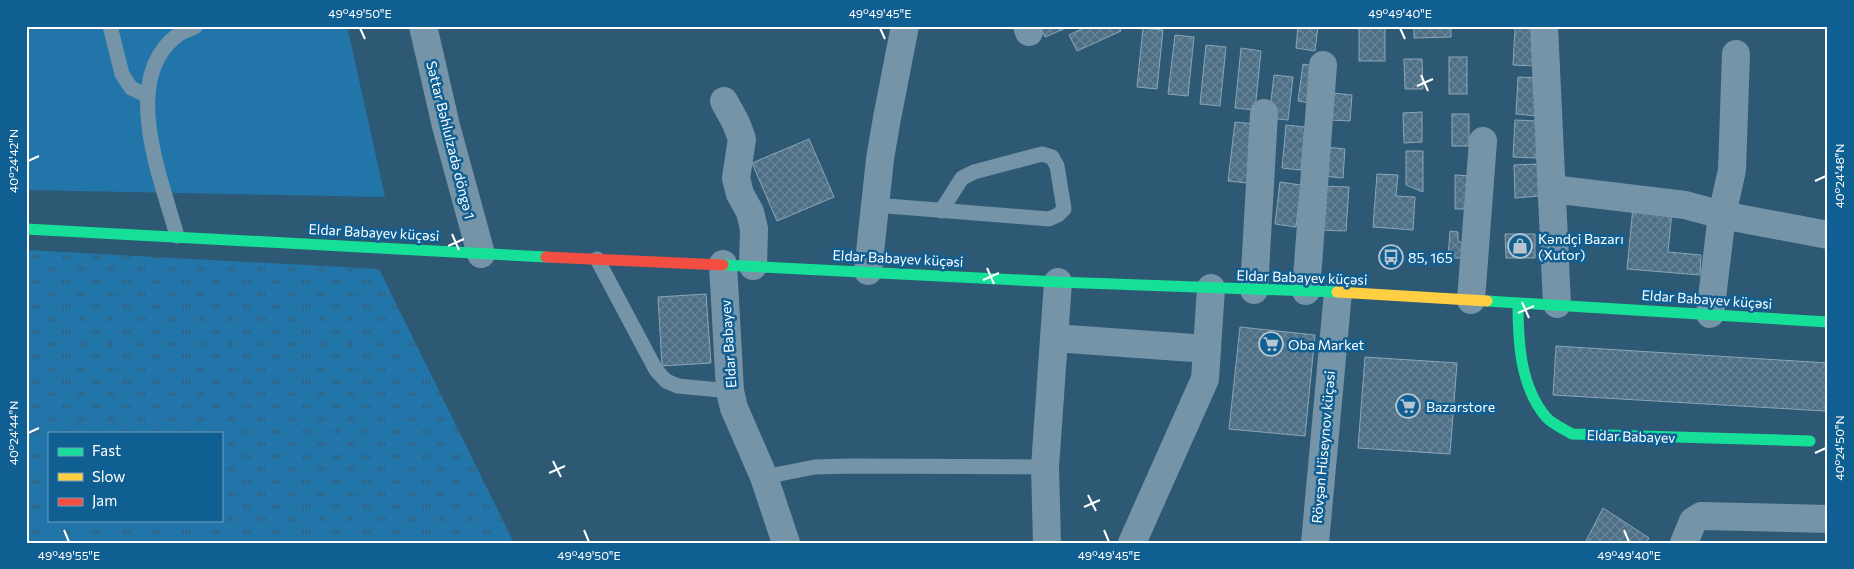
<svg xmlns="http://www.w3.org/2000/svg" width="1854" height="569" font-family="Commissioner,sans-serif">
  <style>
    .grass { fill: #2175a9 }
    .park { fill: url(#park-tufts); fill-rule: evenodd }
    .building { fill: url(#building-cross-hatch); stroke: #8ca5b6 }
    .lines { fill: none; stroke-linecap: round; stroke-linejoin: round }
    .lane { stroke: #7694a8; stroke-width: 15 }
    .street { stroke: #7694a8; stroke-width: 28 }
    .fast { stroke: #16e098; stroke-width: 11 }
    .slow { stroke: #ffcf43; stroke-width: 11 }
    .jam { stroke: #f24e42; stroke-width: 11 }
    .ticks { fill: none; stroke: #fff; stroke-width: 2 }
    .labels { text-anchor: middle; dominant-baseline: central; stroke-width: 5; stroke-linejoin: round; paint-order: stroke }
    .street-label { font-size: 14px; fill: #fff; stroke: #105f93 }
    .poi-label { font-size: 14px; fill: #fff; stroke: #105f93; text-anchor: start }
    .neatline { fill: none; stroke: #fff; stroke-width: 2 }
    .ticks-label { font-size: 12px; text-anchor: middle; fill: #fff }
  </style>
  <defs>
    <pattern id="park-tufts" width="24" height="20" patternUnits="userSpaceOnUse" patternTransform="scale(1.25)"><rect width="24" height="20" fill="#2175a9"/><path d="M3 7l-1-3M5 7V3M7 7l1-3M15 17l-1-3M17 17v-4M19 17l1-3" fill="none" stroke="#395e76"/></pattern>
    <pattern id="building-cross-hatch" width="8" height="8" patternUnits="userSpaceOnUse" patternTransform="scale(1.25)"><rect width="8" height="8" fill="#4e7086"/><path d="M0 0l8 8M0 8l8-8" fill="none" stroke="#698598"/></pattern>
  </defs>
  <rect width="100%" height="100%" fill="#2e5975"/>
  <path class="grass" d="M 26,26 L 347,26 L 385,197 L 26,190 Z"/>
  <path class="park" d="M 26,250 L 379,269 L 514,543 L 26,543 ZM 49,433 L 221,433 L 221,520 L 49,520 Z"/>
  <g class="building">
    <path d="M 1040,26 L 1071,26 L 1045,37 Z"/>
    <path d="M 1088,26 L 1119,26 L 1121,31 L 1077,51 L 1069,35 Z"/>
    <path d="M 1298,26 L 1318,26 L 1315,51 L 1296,48 Z"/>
    <rect x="1359" y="26" width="26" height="35"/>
    <path d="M 1414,26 L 1451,26 L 1451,37 L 1414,38 Z"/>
    <path d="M 1143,28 L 1163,30 L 1157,89 L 1137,87 Z"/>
    <path d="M 1515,28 L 1538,29 L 1536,66 L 1513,65 Z"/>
    <path d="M 1175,35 L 1194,37 L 1188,96 L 1168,94 Z"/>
    <path d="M 1206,45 L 1226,47 L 1220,106 L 1200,104 Z"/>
    <path d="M 1241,48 L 1261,51 L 1255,110 L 1235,108 Z"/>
    <rect x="1449" y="57" width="18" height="37"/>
    <path d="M 1404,59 L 1422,59 L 1423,89 L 1405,89 Z"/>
    <path d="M 1303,64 L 1314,66 L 1310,103 L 1298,101 Z"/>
    <path d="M 1274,75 L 1293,77 L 1288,120 L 1269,118 Z"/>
    <path d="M 1518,77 L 1541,78 L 1538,116 L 1516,114 Z"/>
    <path d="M 1332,93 L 1352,95 L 1350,121 L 1330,120 Z"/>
    <path d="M 1422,112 L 1422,142 L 1404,143 L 1403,113 Z"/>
    <rect x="1452" y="114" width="17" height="32"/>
    <path d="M 1515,120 L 1538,121 L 1536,158 L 1513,157 Z"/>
    <path d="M 1235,122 L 1255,124 L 1248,183 L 1228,181 Z"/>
    <path d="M 1286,125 L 1305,127 L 1301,170 L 1282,168 Z"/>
    <path d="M 809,139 L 834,197 L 777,221 L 752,163 Z"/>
    <path d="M 1325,147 L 1345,149 L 1343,178 L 1322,176 Z"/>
    <path d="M 1406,151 L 1423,151 L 1423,192 L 1406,185 Z"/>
    <path d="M 1538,164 L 1540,196 L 1515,198 L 1514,165 Z"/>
    <path d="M 1377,174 L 1398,175 L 1396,196 L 1415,197 L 1413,230 L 1373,227 Z"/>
    <path d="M 1455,175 L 1472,176 L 1471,209 L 1455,209 Z"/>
    <path d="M 1280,182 L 1301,185 L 1296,227 L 1275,224 Z"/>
    <path d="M 1319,186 L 1349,187 L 1346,231 L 1316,230 Z"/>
    <path d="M 1633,207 L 1672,211 L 1668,252 L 1701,255 L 1700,275 L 1627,269 Z"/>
    <path d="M 1450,231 L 1458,232 L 1458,241 L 1465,244 L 1464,258 L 1448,258 Z"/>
    <path d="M 1505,234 L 1535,234 L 1535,258 L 1506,258 Z"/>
    <path d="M 706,294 L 711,363 L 662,366 L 658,297 Z"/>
    <path d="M 1240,327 L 1315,335 L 1305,436 L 1229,429 Z"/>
    <path d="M 1556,346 L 1828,363 L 1825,411 L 1553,395 Z"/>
    <path d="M 1365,357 L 1457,363 L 1450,454 L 1358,448 Z"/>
    <path d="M 1603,508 L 1649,538 L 1646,543 L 1585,543 Z"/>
  </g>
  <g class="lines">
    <g class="lane">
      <path d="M 110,26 L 122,74 L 131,88 L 148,96"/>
      <path d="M 875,205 L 1049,219 L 1058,215 L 1064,209 L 1057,166 L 1052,157 L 1042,154 L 974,172 L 962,178 L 941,211"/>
      <path d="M 177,236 C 162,180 118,77 179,34 C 184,31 191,29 196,26"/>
      <path d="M 597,259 L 656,370 L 666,381 L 678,386 L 730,391"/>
      <path d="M 764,477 L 815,467 L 851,466 L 1045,467"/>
    </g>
    <g class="street">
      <path d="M 423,26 L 446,126 L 481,254"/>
      <path d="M 1027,26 L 1029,32"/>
      <path d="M 1544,26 L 1557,304"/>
      <path d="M 724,101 L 736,123 L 742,139 L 736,178 L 740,194 L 750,212 L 754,229 L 753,266"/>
      <path d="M 1552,189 L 1685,205 L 1722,215 L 1828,235"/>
      <path d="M 723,264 L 730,391 L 734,408 L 764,477 L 786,543"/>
      <path d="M 868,271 L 880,159 L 887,118 L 905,26"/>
      <path d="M 1254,290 L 1264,113"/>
      <path d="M 1306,291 L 1323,65"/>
      <path d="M 1471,300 L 1483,141"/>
      <path d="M 1710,314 L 1722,215 L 1732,170 L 1736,54"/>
      <path d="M 1054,338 L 1207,349"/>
      <path d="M 1047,543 L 1045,467 L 1058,282"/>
      <path d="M 1132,543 L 1205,379 L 1211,288"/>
      <path d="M 1315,543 L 1338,292"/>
      <path d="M 1684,543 L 1693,521 L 1701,516 L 1828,519"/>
    </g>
    <g class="fast">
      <path d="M 26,229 L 546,257"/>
      <path d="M 723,265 L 1058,282 L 1337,292"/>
      <path d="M 1487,301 L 1828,322"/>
      <path d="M 1518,303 C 1518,342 1520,386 1546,417 C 1552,424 1564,429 1572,434 L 1810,441"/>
    </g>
    <path class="slow" d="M 1337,292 L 1487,301"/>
    <path class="jam" d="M 546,257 L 723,265"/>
  </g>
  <path class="ticks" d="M 360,28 L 365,39M 880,28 L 885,39M 1400,28 L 1405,39M 1421,75 L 1428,91M 1417,86 L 1433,79M 28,161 L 39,156M 1815,181 L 1826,176M 452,234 L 459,250M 448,246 L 464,239M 987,268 L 994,284M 983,280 L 999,273M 1522,302 L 1529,318M 1518,313 L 1534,306M 28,433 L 39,428M 1815,453 L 1826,448M 553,461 L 561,477M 549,473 L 565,466M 1088,495 L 1096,511M 1084,507 L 1100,500M 64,530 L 69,542M 584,530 L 589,542M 1104,530 L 1109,542M 1624,530 L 1629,542"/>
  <defs>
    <g id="shop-ring" transform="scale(1.25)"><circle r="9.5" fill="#105f93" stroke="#b6c5cf" stroke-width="1.5"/><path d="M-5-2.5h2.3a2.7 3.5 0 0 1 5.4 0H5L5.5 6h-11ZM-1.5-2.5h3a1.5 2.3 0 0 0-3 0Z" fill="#b6c5cf"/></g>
    <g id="bus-ring" transform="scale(1.25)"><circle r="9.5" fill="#105f93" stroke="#b6c5cf" stroke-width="1.5"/><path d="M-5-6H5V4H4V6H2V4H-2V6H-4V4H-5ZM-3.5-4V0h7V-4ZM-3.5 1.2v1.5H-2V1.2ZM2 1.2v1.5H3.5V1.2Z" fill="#b6c5cf"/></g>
    <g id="supermarket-ring" transform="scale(1.25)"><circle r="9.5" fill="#105f93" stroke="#b6c5cf" stroke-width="1.5"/><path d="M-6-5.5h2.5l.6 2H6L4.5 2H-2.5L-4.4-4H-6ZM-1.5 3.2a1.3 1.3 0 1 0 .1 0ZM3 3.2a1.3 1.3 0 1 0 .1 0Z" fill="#b6c5cf"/></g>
  </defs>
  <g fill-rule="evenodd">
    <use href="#shop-ring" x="1520" y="246"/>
    <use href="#bus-ring" x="1391" y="257"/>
    <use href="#supermarket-ring" x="1271" y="344"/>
    <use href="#supermarket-ring" x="1408" y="406"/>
  </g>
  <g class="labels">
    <g class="street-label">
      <text transform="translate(451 140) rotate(76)">Səttar Bəhlulzadə döngə 1</text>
      <text transform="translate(374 232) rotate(3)">Eldar Babayev küçəsi</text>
      <text transform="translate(898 258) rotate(3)">Eldar Babayev küçəsi</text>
      <text transform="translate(1302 277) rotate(2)">Eldar Babayev küçəsi</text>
      <text transform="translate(1707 299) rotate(4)">Eldar Babayev küçəsi</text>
      <text transform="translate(728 344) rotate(-94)">Eldar Babayev</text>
      <text transform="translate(1631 436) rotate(2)">Eldar Babayev</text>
      <text transform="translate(1323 447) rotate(-85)">Rövşən Hüseynov küçəsi</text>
    </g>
    <g class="poi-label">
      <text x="1538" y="238">Kəndçi Bazarı<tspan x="1538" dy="16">(Xutor)</tspan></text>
      <text x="1408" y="257">85, 165</text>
      <text x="1288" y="344">Oba Market</text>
      <text x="1426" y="406">Bazarstore</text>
    </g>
  </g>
  <rect width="1854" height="569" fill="none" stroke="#105f93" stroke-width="55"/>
  <rect x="48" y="432" width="175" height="90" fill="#105f93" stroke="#709fbe"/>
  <rect x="58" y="448" width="25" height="8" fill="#16e098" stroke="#709fbe"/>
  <text x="92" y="456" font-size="15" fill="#ffffff">Fast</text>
  <rect x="58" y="473" width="25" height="8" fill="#ffcf43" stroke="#709fbe"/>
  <text x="92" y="482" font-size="15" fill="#ffffff">Slow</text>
  <rect x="58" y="498" width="25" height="8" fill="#f24e42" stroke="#709fbe"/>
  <text x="92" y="506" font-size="15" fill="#ffffff">Jam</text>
  <rect x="28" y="28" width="1798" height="514" class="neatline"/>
  <g class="ticks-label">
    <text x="360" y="18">49°49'50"E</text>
    <text x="880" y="18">49°49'45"E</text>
    <text x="1400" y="18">49°49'40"E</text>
    <text transform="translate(14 161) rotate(-90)" y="4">40°24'42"N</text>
    <text transform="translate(1840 176) rotate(-90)" y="4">40°24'48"N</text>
    <text transform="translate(14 433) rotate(-90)" y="4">40°24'44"N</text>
    <text transform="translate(1840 448) rotate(-90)" y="4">40°24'50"N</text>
    <text x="69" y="560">49°49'55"E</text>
    <text x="589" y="560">49°49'50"E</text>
    <text x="1109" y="560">49°49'45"E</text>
    <text x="1629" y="560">49°49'40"E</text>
  </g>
</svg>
